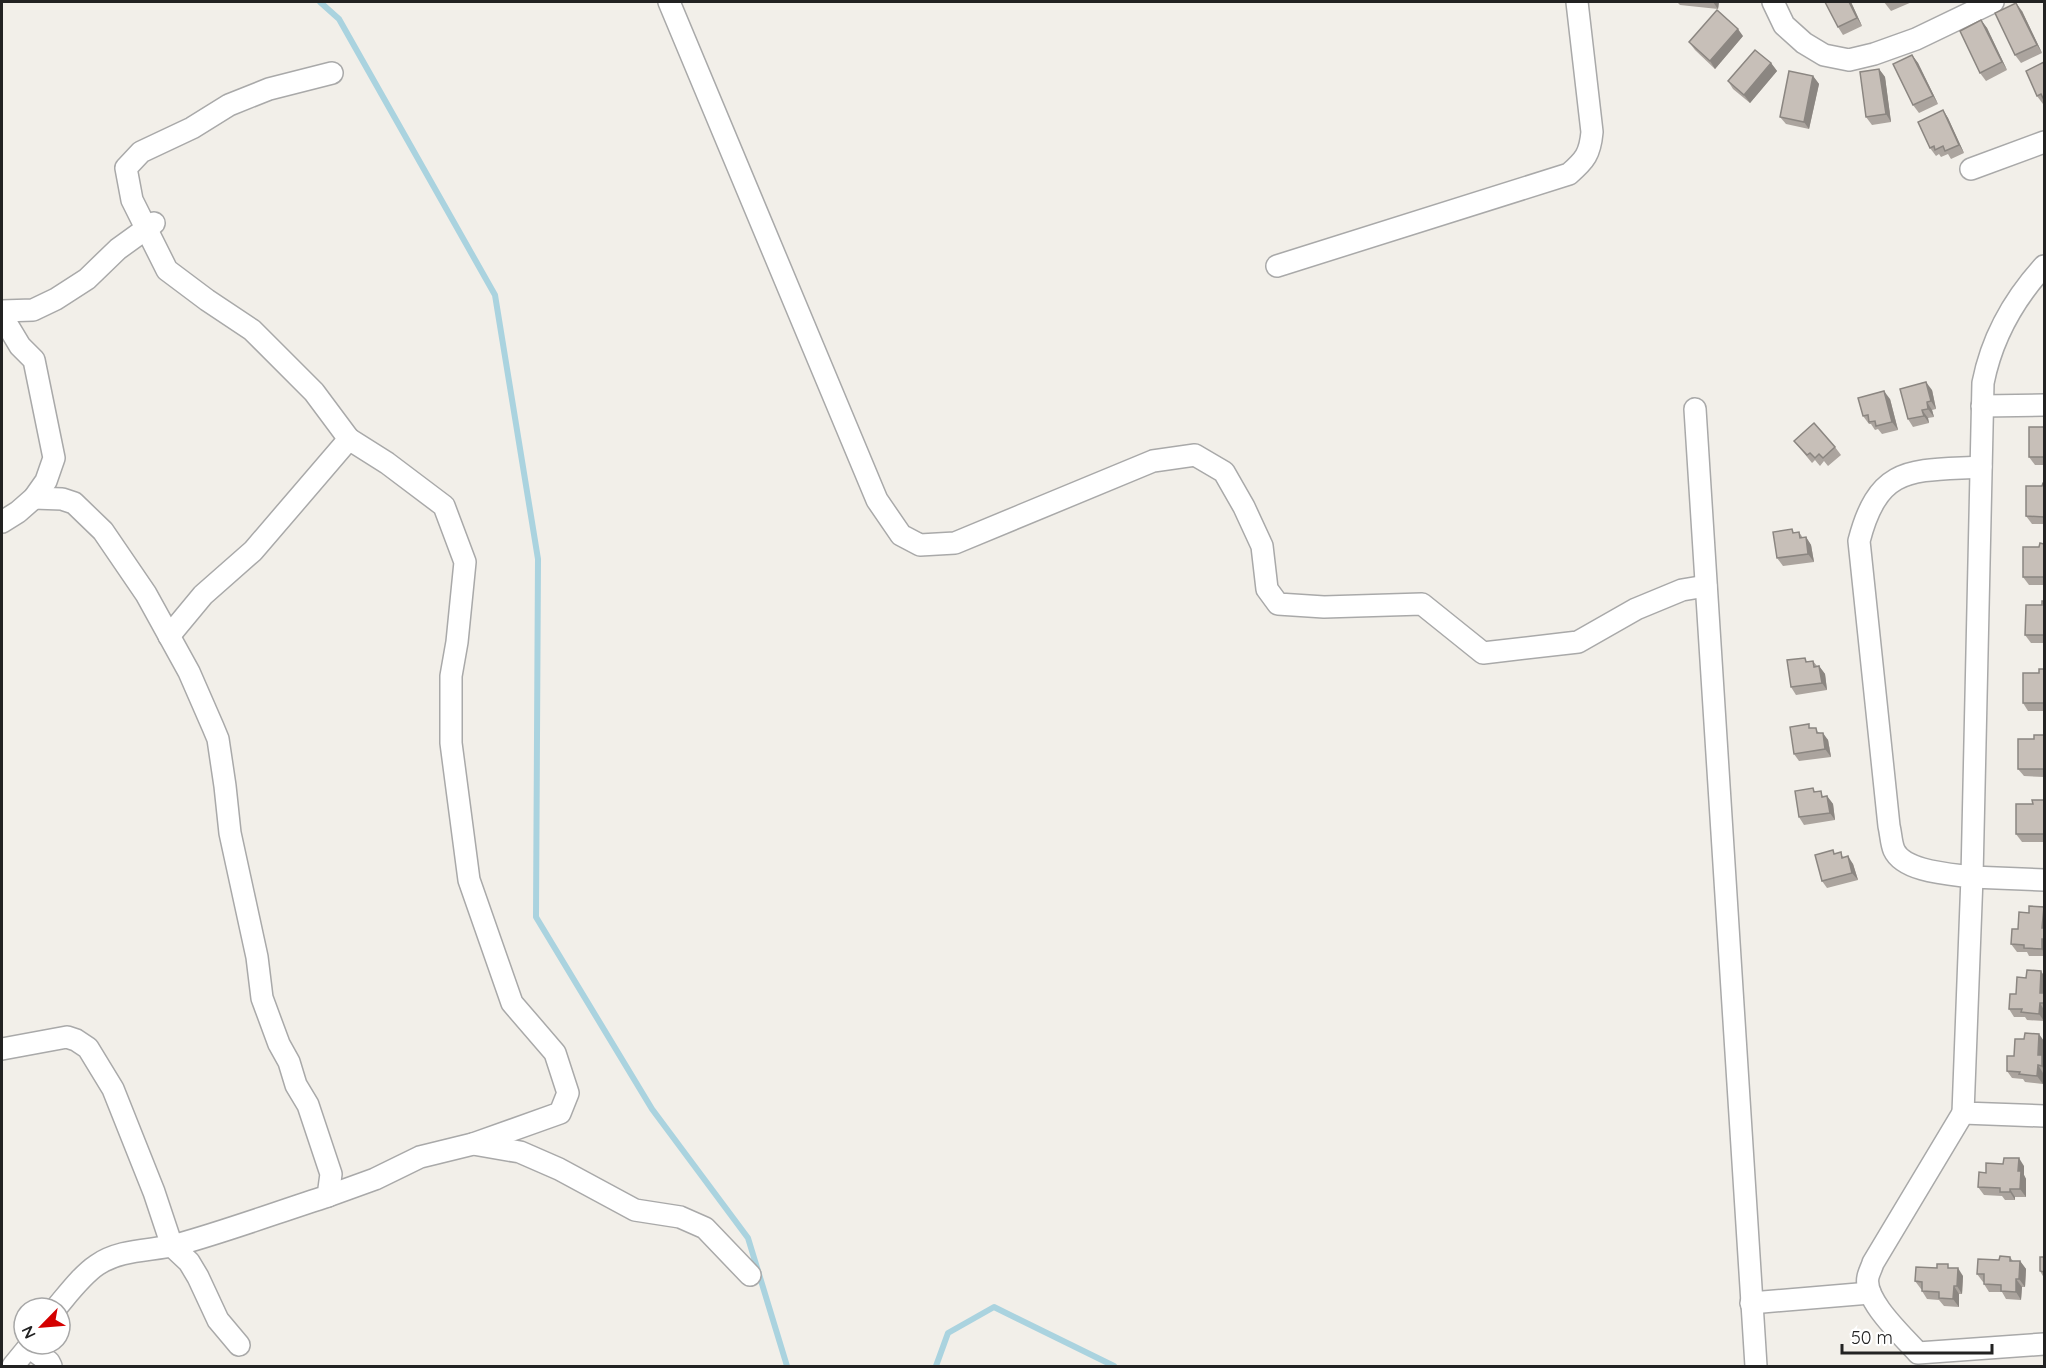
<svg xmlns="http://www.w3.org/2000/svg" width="2046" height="1368" font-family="Quicksand,sans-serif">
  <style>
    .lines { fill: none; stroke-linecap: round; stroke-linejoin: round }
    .stream { stroke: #aad3df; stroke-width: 6 }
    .street-casing { stroke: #a9a9a9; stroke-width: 24 }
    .street { stroke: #fff; stroke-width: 21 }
    .wall { fill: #aba49e }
    .shaded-wall { fill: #8b8681 }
    .building { fill: #c7bfb8; stroke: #8b8681; stroke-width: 1.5 }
  </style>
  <rect width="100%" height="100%" fill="#f2efe9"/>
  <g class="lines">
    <g class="stream">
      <path d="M 320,2 L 339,19 L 495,295 L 538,559 L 536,917 L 652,1109 L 748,1238 L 787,1366"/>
      <path d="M 936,1366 L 948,1333 L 994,1307 L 1114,1366"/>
    </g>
    <g class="street-casing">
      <g id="street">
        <path d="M 669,2 L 877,500 L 901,535 L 920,545 L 955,543 L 1153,461 L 1195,455 L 1224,472 L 1244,507 L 1262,546 L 1267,589 L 1278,604 L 1324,607 L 1422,604 L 1483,653 L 1578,642 L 1636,609 L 1682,590 L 1706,586"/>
        <path d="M 1773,2 L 1784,25 L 1804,43 L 1824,55 L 1849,60 L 1874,54 L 1916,39 L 1993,2"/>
        <path d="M 332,73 L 269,89 L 229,105 L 192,128 L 141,152 L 126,168 L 132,200 L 167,270 L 207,300 L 252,330 L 314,392 L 349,439"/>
        <path d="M 1971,169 L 2044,142"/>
        <path d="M 1277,266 L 1569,174 C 1585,160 1590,154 1592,132 L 1577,2"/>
        <path d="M 2044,266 C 2013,300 1992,337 1983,383 L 1972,877 L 2044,880"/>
        <path d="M 2,311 L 33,310 L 56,299 L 87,279 L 118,249 L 154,223"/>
        <path d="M 2,316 L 20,346 L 34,360 L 54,458 L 46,481 L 34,498 L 18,512 L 2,522"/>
        <path d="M 1982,406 L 2044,405"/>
        <path d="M 1695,409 L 1756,1366"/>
        <path d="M 1981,467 C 1912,471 1879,464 1859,541 L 1889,826 C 1891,834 1891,843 1894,850 C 1904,872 1951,874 1972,877 L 1963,1113 L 2044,1116"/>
        <path d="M 34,498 L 62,499 L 74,503 L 103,531 L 146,594 L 189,672 L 213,727 L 218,739 L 225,786 L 230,833 L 257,957 L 262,998 L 279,1044 L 289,1062 L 296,1085 L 308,1105 L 331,1174 L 328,1196 C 278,1212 227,1231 176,1245 C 150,1251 120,1249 97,1265 C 82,1275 68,1294 56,1308"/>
        <path d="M 169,636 L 203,595 L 253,551 L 349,439 L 387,463 L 444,506 L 465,562 L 457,642 L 451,676 L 451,743 L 469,880 L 512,1003 L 555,1053 L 568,1093 L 560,1113 L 473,1144"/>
        <path d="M 2,1049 L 67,1037 L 76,1040 L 88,1048 L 113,1089 L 154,1192 L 172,1246 L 189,1262 L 198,1277 L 218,1320 L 239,1345"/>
        <path d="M 1963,1113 L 1873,1263 C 1872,1267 1869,1272 1868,1277 C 1863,1300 1903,1336 1918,1353 L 2044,1344"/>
        <path d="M 328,1196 L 375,1179 L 420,1157 L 473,1144 L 520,1152 L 559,1169 L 635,1210 L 680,1217 L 705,1228 L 750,1275"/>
        <path d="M 1751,1303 L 1870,1293"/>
        <path d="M 29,1347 L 49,1362 L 51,1366"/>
        <path d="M 13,1366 L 31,1344"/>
      </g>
    </g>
    <use href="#street" class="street"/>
  </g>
  <g class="wall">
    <path d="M 1677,2 L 1719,2 L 1718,9 L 1680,5 Z"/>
    <path d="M 1851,2 L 1862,26 L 1843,35 L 1838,27 Z"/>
    <path d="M 1884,2 L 1912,2 L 1891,11 Z"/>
    <path d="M 2022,11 L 2042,53 L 2021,63 L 2015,55 Z"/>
    <path d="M 1981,20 L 1987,28 L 2007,70 L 1986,81 L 1980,73 Z"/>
    <path d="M 1743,36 L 1715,69 L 1695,50 L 1689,42 Z"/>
    <path d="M 1912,55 L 1918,63 L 1938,104 L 1919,113 L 1913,105 Z"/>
    <path d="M 2044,62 L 2044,103 L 2043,104 L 2037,96 Z"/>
    <path d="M 1771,63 L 1777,71 L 1750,103 L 1733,89 L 1728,81 Z"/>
    <path d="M 1879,69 L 1885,77 L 1891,122 L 1872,125 L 1866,117 Z"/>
    <path d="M 1813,76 L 1819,84 L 1809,129 L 1786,124 L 1780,117 Z"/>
    <path d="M 1943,110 L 1948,118 L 1964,153 L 1951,159 L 1948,154 L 1941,157 L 1939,154 L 1936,156 L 1930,148 Z"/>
    <path d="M 1932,390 L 1936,409 L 1932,410 L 1934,417 L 1928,418 L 1929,423 L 1913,427 L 1908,419 Z"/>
    <path d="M 1890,399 L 1898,430 L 1882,434 L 1878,429 L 1875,430 L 1871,424 L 1869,424 L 1863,416 Z"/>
    <path d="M 2044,427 L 2044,465 L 2035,465 L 2029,457 Z"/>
    <path d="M 1794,441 L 1835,447 L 1841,455 L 1828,466 L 1824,461 L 1820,466 L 1815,460 L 1812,463 Z"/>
    <path d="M 2044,483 L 2044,524 L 2032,524 L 2026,516 Z"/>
    <path d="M 1799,532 L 1803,538 L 1806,537 L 1811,545 L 1814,562 L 1783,566 L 1777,558 L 1795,533 Z"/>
    <path d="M 2044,544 L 2044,585 L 2029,585 L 2023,577 L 2039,547 Z"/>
    <path d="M 2044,601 L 2044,643 L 2031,643 L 2025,635 Z"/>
    <path d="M 1813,661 L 1817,666 L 1819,666 L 1825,674 L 1827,690 L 1796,695 L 1791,687 L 1808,662 Z"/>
    <path d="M 2044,669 L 2044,711 L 2028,711 L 2023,703 L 2039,673 Z"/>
    <path d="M 1811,728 L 1820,733 L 1828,740 L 1831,757 L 1799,761 L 1794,754 Z"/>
    <path d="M 2044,735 L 2044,777 L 2024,776 L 2018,769 L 2034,739 Z"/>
    <path d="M 1816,792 L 1825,797 L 1827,796 L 1833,804 L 1835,820 L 1804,825 L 1799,817 Z"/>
    <path d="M 2044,800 L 2044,842 L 2022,842 L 2016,834 L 2033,804 Z"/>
    <path d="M 1836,853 L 1844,857 L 1853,864 L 1858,880 L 1827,888 L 1822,881 Z"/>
    <path d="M 2044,907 L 2044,956 L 2029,956 L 2027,952 L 2017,952 L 2011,944 L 2018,929 L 2029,913 Z"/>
    <path d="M 2041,971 L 2044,976 L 2044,1021 L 2027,1020 L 2025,1017 L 2014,1017 L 2009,1009 L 2016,994 Z"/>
    <path d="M 2014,1056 L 2044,1058 L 2044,1073 L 2043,1073 L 2043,1084 L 2025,1082 L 2023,1079 L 2012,1078 L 2007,1071 Z"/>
    <path d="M 2024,1166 L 2024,1175 L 2026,1179 L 2026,1197 L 2015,1197 L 2015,1200 L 2005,1200 L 2002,1196 L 1984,1195 L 1978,1187 L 1986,1173 Z"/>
    <path d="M 2010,1257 L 2013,1261 L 2020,1261 L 2026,1269 L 2025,1287 L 2022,1287 L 2021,1300 L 2006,1299 L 2002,1292 L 1989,1292 L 1984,1284 L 1984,1282 L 1983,1282 L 1977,1274 L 1999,1260 Z"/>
    <path d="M 2044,1257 L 2044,1278 L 2040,1271 Z"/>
    <path d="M 1950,1268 L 1963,1276 L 1962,1294 L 1959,1294 L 1959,1307 L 1944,1306 L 1939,1300 L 1927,1299 L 1922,1291 L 1922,1289 L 1921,1289 L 1915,1281 Z"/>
  </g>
  <g class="shaded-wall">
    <path d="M 1713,2 L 1719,2 L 1718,9 Z"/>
    <path d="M 1849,2 L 1851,2 L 1862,26 L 1857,18 Z"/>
    <path d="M 2016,3 L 2022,11 L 2042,53 L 2037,45 Z"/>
    <path d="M 1981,20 L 1987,28 L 2007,70 L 2002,62 Z"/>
    <path d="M 1738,29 L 1743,36 L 1715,69 L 1710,61 Z"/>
    <path d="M 1912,55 L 1918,63 L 1938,104 L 1933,96 Z"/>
    <path d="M 1771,63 L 1777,71 L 1750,103 L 1744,95 Z"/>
    <path d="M 1879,69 L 1885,77 L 1891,122 L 1886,114 Z"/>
    <path d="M 1813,76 L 1819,84 L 1809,129 L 1804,122 Z"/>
    <path d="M 1943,110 L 1948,118 L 1964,153 L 1959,145 Z"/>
    <path d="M 1926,382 L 1932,390 L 1936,409 L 1931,401 Z"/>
    <path d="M 1884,391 L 1890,399 L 1898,430 L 1892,422 Z"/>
    <path d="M 1927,402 L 1932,410 L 1934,417 L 1928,409 Z"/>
    <path d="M 1922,410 L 1928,418 L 1929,423 L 1924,416 Z"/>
    <path d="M 1806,537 L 1811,545 L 1814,562 L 1808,554 Z"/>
    <path d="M 1819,666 L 1825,674 L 1827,690 L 1822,683 Z"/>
    <path d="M 1823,733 L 1828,740 L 1831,757 L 1825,749 Z"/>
    <path d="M 1827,796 L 1833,804 L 1835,820 L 1830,813 Z"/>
    <path d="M 1848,856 L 1853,864 L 1858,880 L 1852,873 Z"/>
    <path d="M 2044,907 L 2044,931 L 2042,928 Z"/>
    <path d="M 2042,939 L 2044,942 L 2044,953 L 2042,949 Z"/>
    <path d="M 2041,971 L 2044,976 L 2044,1005 L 2040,993 Z"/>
    <path d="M 2040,1003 L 2044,1010 L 2044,1021 L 2039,1014 Z"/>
    <path d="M 2039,1034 L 2044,1041 L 2044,1070 L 2042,1066 L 2038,1055 Z"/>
    <path d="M 2038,1065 L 2043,1073 L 2043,1084 L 2037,1076 Z"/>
    <path d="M 2019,1158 L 2024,1166 L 2024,1175 L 2026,1179 L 2026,1197 L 2020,1189 L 2018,1171 Z"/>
    <path d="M 2010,1189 L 2015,1197 L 2015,1200 L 2010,1192 Z"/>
    <path d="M 2020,1261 L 2026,1269 L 2025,1287 L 2019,1279 Z"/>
    <path d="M 1958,1268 L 1963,1276 L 1962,1294 L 1957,1286 Z"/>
    <path d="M 2016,1279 L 2022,1287 L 2021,1300 L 2016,1292 Z"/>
    <path d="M 1954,1286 L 1959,1294 L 1959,1307 L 1953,1299 Z"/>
  </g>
  <g class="building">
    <path d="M 1825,2 L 1849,2 L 1857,18 L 1838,27 Z"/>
    <path d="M 2016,3 L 2037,45 L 2015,55 L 1995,13 Z"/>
    <path d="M 1717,10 L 1738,29 L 1710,61 L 1689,42 Z"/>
    <path d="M 1981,20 L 2002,62 L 1980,73 L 1960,31 Z"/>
    <path d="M 1755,50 L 1771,63 L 1744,95 L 1728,81 Z"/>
    <path d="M 1912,55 L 1933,96 L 1913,105 L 1893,64 Z"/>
    <path d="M 2044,62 L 2044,98 L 2043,98 L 2041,94 L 2037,96 L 2026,71 Z"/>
    <path d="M 1879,69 L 1886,114 L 1866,117 L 1860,72 Z"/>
    <path d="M 1789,71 L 1813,76 L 1804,122 L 1780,117 Z"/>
    <path d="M 1943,110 L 1959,145 L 1945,151 L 1943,146 L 1935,150 L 1934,146 L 1930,148 L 1918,122 Z"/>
    <path d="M 1926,382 L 1931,401 L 1927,402 L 1928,409 L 1922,410 L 1924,416 L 1908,419 L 1900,389 Z"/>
    <path d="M 1884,391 L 1892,422 L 1876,426 L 1875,421 L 1869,422 L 1868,415 L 1863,416 L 1858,398 Z"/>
    <path d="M 1814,423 L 1835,447 L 1823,458 L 1819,454 L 1815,458 L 1810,453 L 1807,455 L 1794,441 Z"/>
    <rect x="2029" y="427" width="15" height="30"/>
    <path d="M 2043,483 L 2044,483 L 2044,517 L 2026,516 L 2026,486 L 2042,486 Z"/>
    <path d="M 1792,529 L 1793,533 L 1799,532 L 1800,538 L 1806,537 L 1808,554 L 1777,558 L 1773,532 Z"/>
    <path d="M 2040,543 L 2044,544 L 2044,577 L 2023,577 L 2023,547 L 2039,547 Z"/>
    <path d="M 2042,601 L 2044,601 L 2044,635 L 2025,635 L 2026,605 L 2042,605 Z"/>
    <path d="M 1805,658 L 1806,662 L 1813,661 L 1814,667 L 1819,666 L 1822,683 L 1791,687 L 1787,660 Z"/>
    <path d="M 2039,669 L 2044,669 L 2044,703 L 2023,703 L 2023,673 L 2039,673 Z"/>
    <path d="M 1809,724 L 1809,728 L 1816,728 L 1817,733 L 1823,733 L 1825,749 L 1794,754 L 1790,727 Z"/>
    <path d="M 2034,735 L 2044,735 L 2044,769 L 2018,769 L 2018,739 L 2034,739 Z"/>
    <path d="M 1813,788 L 1814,792 L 1821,791 L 1822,797 L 1827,796 L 1830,813 L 1799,817 L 1795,791 Z"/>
    <path d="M 2032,800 L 2044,800 L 2044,834 L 2016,834 L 2016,804 L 2033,804 Z"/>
    <path d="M 1833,850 L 1834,854 L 1841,852 L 1842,858 L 1848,856 L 1852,873 L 1822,881 L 1815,855 Z"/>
    <path d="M 2029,906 L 2044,907 L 2042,928 L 2044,928 L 2044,939 L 2042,939 L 2042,949 L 2024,948 L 2024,945 L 2011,944 L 2012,929 L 2018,929 L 2019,912 L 2029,913 Z"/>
    <path d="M 2027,970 L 2041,971 L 2040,993 L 2044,993 L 2044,1003 L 2040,1003 L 2039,1014 L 2021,1012 L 2022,1009 L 2009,1009 L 2010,994 L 2016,994 L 2017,977 L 2026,978 Z"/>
    <path d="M 2025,1033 L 2039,1034 L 2038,1055 L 2042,1055 L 2042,1066 L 2038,1065 L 2037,1076 L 2019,1074 L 2020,1072 L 2007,1071 L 2007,1056 L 2014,1056 L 2015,1039 L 2024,1039 Z"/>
    <path d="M 2004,1158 L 2019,1158 L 2018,1171 L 2021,1171 L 2020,1189 L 2010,1189 L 2010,1192 L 2000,1192 L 2000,1188 L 1978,1187 L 1979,1172 L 1986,1173 L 1986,1163 L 2003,1164 Z"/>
    <path d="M 2000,1256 L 2010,1257 L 2010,1261 L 2020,1261 L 2019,1279 L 2016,1279 L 2016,1292 L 2001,1291 L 2001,1285 L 1984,1284 L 1984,1274 L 1977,1274 L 1978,1259 L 1999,1260 Z"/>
    <path d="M 2040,1257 L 2044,1257 L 2044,1272 L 2040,1271 Z"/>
    <path d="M 1937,1264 L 1948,1264 L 1948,1268 L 1958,1268 L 1957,1286 L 1954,1286 L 1953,1299 L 1939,1298 L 1939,1292 L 1922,1291 L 1922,1282 L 1915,1281 L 1916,1267 L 1937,1268 Z"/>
  </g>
  <rect width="2046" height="1368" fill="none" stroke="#222222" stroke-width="6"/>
  <g transform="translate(42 1326) rotate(245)"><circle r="28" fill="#ffffff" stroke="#a7a7a7" stroke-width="1.5"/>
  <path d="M0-4.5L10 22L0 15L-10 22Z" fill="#d40000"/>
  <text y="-9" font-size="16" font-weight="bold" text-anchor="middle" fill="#222222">N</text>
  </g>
  <path d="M1842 1344v9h150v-9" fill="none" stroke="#222222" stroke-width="3"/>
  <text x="1851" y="1344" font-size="18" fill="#222222" stroke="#ffffff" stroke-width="4.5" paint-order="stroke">50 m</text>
</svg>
